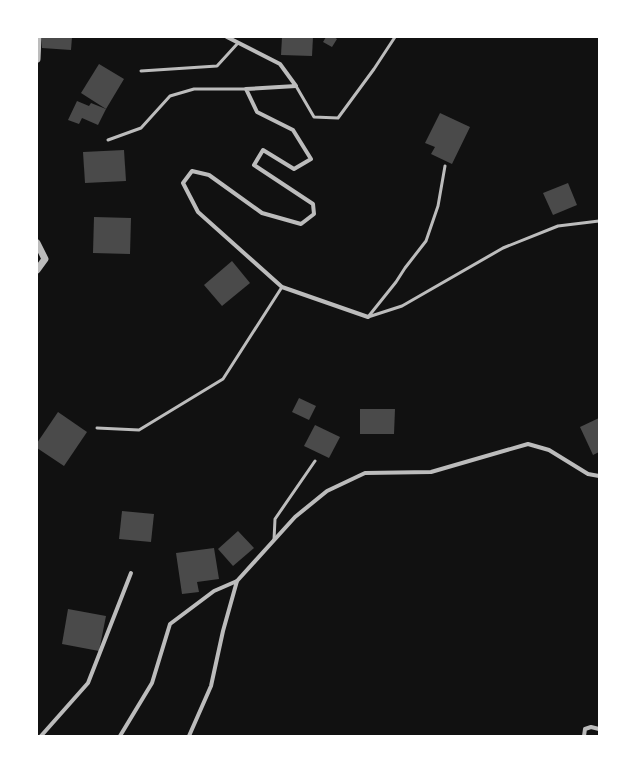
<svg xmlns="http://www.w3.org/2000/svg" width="636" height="773" font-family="'PT Sans',sans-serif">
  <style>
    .building { fill: #4a4a4a }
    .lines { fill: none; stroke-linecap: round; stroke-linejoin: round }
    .service { stroke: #bcbcbc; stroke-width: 3 }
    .minor { stroke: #bcbcbc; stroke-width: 4 }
    .tertiary { stroke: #bcbcbc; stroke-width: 7 }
  </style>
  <rect width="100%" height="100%" fill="#111"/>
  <g class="building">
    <path d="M 42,37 L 72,37 L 71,50 L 42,48 Z"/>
    <path d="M 282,37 L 313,37 L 312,56 L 281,55 Z"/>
    <path d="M 326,37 L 334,37 L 337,39 L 332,47 L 323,42 Z"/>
    <path d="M 99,64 L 124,79 L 106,109 L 81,93 Z"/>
    <path d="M 77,101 L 89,106 L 91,103 L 106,109 L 98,125 L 82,118 L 79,124 L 68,120 Z"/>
    <path d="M 440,113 L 470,127 L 452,164 L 431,154 L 435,147 L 425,143 Z"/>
    <path d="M 124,150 L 126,181 L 85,183 L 83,152 Z"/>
    <path d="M 568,183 L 577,205 L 553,215 L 543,193 Z"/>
    <path d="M 94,217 L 131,218 L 130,254 L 93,253 Z"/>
    <path d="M 232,261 L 250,283 L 222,306 L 204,285 Z"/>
    <path d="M 299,398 L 316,406 L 309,420 L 292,412 Z"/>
    <path d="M 360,409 L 395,409 L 394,434 L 360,434 Z"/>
    <path d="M 58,412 L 87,432 L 64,466 L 37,448 L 37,443 Z"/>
    <path d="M 599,418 L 599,452 L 593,455 L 580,427 Z"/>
    <path d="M 315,425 L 340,437 L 329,458 L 304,446 Z"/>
    <path d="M 122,511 L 154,514 L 151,542 L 119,539 Z"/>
    <path d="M 238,531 L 254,548 L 233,566 L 218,549 Z"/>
    <path d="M 214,548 L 219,579 L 197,582 L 199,592 L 182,594 L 176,553 Z"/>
    <path d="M 68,609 L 106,616 L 99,651 L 62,644 Z"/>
  </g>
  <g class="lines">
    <g class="service">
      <path d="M 141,71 L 217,66 L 238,43"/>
      <path d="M 296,86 L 314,117 L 338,118 L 374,69 L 395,37"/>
      <path d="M 108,140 L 141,128 L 170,96 L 194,89 L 246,89"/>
      <path d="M 368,317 L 402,306 L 503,248 L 558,226 L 599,221"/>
      <path d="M 368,317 L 396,282 L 405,268 L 426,241 L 438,206 L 445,166"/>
      <path d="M 97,428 L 139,430 L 223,379 L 282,287"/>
      <path d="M 274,540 L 275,519 L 315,461"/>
    </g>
    <g class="minor">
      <path d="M 227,37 L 280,64 L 296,86 L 246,89 L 257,112 L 293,130 L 311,159 L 294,169 L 263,150 L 254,165 L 313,204 L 314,214 L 301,224 L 262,213 L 209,175 L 192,171 L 183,183 L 198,212 L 282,287 L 368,317"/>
      <path d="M 41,736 L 88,683 L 131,573"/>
      <path d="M 120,736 L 152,683 L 170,624 L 214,591 L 237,581 L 295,517 L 327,491 L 365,473 L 431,472 L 528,444 L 549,450 L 588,474 L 599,476"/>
      <path d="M 189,736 L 211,686 L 223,631 L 237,581"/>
      <path d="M 584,736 L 585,729 L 591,727 L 599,729"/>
    </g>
    <g class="tertiary">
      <path d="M 37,59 L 38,37"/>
      <path d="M 37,243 L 45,259 L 37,270"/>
    </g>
  </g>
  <rect width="636" height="773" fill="none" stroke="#ffffff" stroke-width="76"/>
</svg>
